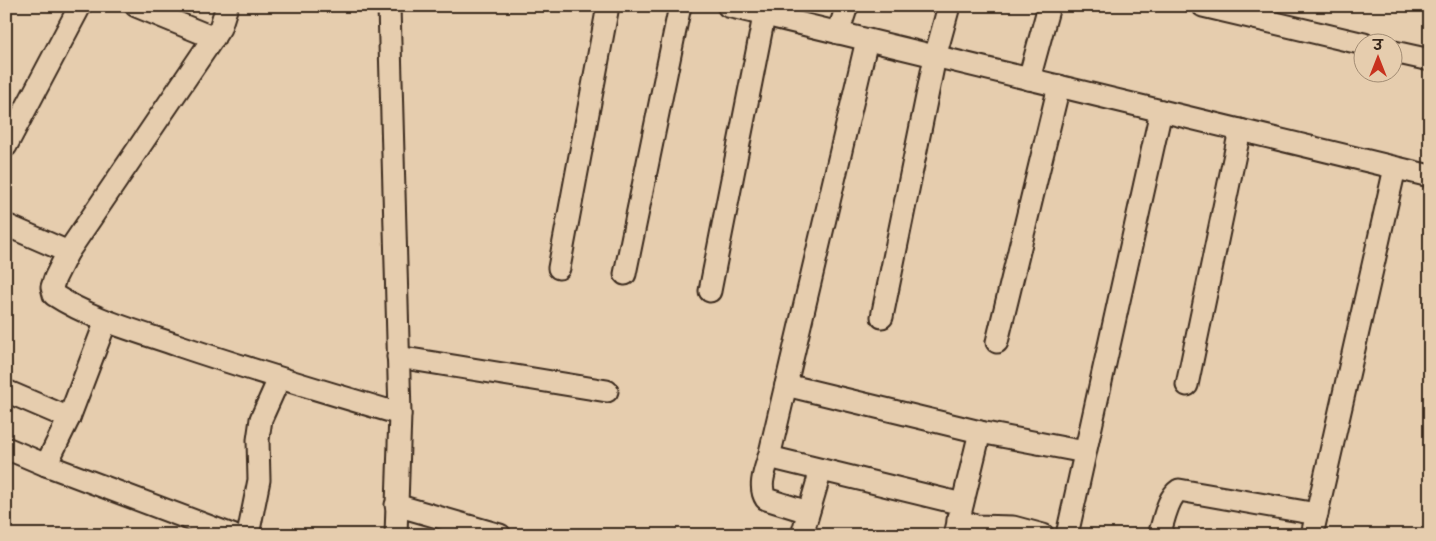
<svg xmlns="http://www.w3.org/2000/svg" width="1436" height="541" font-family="'Balsamiq Sans','Playpen Sans Deva',sans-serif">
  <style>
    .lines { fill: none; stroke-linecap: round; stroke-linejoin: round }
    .minor-casing { stroke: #3b2a1e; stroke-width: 25 }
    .minor { stroke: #e6cdae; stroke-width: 21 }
  </style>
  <rect width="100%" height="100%" fill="#e6cdae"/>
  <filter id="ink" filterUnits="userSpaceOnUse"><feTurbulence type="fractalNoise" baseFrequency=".02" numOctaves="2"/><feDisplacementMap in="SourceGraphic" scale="10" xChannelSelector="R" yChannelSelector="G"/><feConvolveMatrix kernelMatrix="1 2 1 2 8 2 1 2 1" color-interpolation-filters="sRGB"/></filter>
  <g filter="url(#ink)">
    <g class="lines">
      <g class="minor-casing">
        <g id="minor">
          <path d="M 136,6 L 214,38"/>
          <path d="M 389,6 L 400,414 L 396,535"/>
          <path d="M 728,6 L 1430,176"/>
          <path d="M 1203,6 L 1364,44"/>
          <path d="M 838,33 L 847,6"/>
          <path d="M 867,40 L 769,457 L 962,504"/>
          <path d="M 1394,52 L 1430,60"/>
          <path d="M 1029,79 L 1049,6"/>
          <path d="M 6,146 L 80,6"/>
          <path d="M 6,225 L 68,252 L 55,278 L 52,287 L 54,295 C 91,319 136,331 177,345 C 251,370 325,392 400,414"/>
          <path d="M 68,252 L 220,28 L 227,6"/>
          <path d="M 559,268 L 608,6"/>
          <path d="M 625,274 L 680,6"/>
          <path d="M 710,291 L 766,6"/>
          <path d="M 882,317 L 935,57 L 949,6"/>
          <path d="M 997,342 L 1059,86"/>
          <path d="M 398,357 L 607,391"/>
          <path d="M 786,385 L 980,432 L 1085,452"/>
          <path d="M 1187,385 L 1240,130"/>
          <path d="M 6,391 L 69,418"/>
          <path d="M 6,448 L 46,465 L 232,535"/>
          <path d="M 769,457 C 765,470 758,487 766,499 L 808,512"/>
          <path d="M 46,465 L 69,418 L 106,321"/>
          <path d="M 396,505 L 500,535"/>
          <path d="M 958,520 L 976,526 L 1013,527 L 1043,535"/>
          <path d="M 248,535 L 259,480 L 258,440 L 261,419 L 279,379"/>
          <path d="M 802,535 L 821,470"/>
          <path d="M 955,535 L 980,432"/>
          <path d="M 1067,535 L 1161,111"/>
          <path d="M 1159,535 C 1164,521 1167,498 1179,490 L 1317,514"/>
          <path d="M 1312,535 L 1395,168"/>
        </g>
      </g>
      <use href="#minor" class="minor"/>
    </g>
  </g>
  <rect width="1436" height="541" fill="none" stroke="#e6cdae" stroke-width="25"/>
  <rect x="12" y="12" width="1411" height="516" fill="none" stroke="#3b2a1e" stroke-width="2" filter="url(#ink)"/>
  <g transform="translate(1378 58)"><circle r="24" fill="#e6cdae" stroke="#a28c74"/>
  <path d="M0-4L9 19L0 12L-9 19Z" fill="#c8321e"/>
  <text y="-8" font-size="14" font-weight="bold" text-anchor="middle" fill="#3b2a1e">उ</text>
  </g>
</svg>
